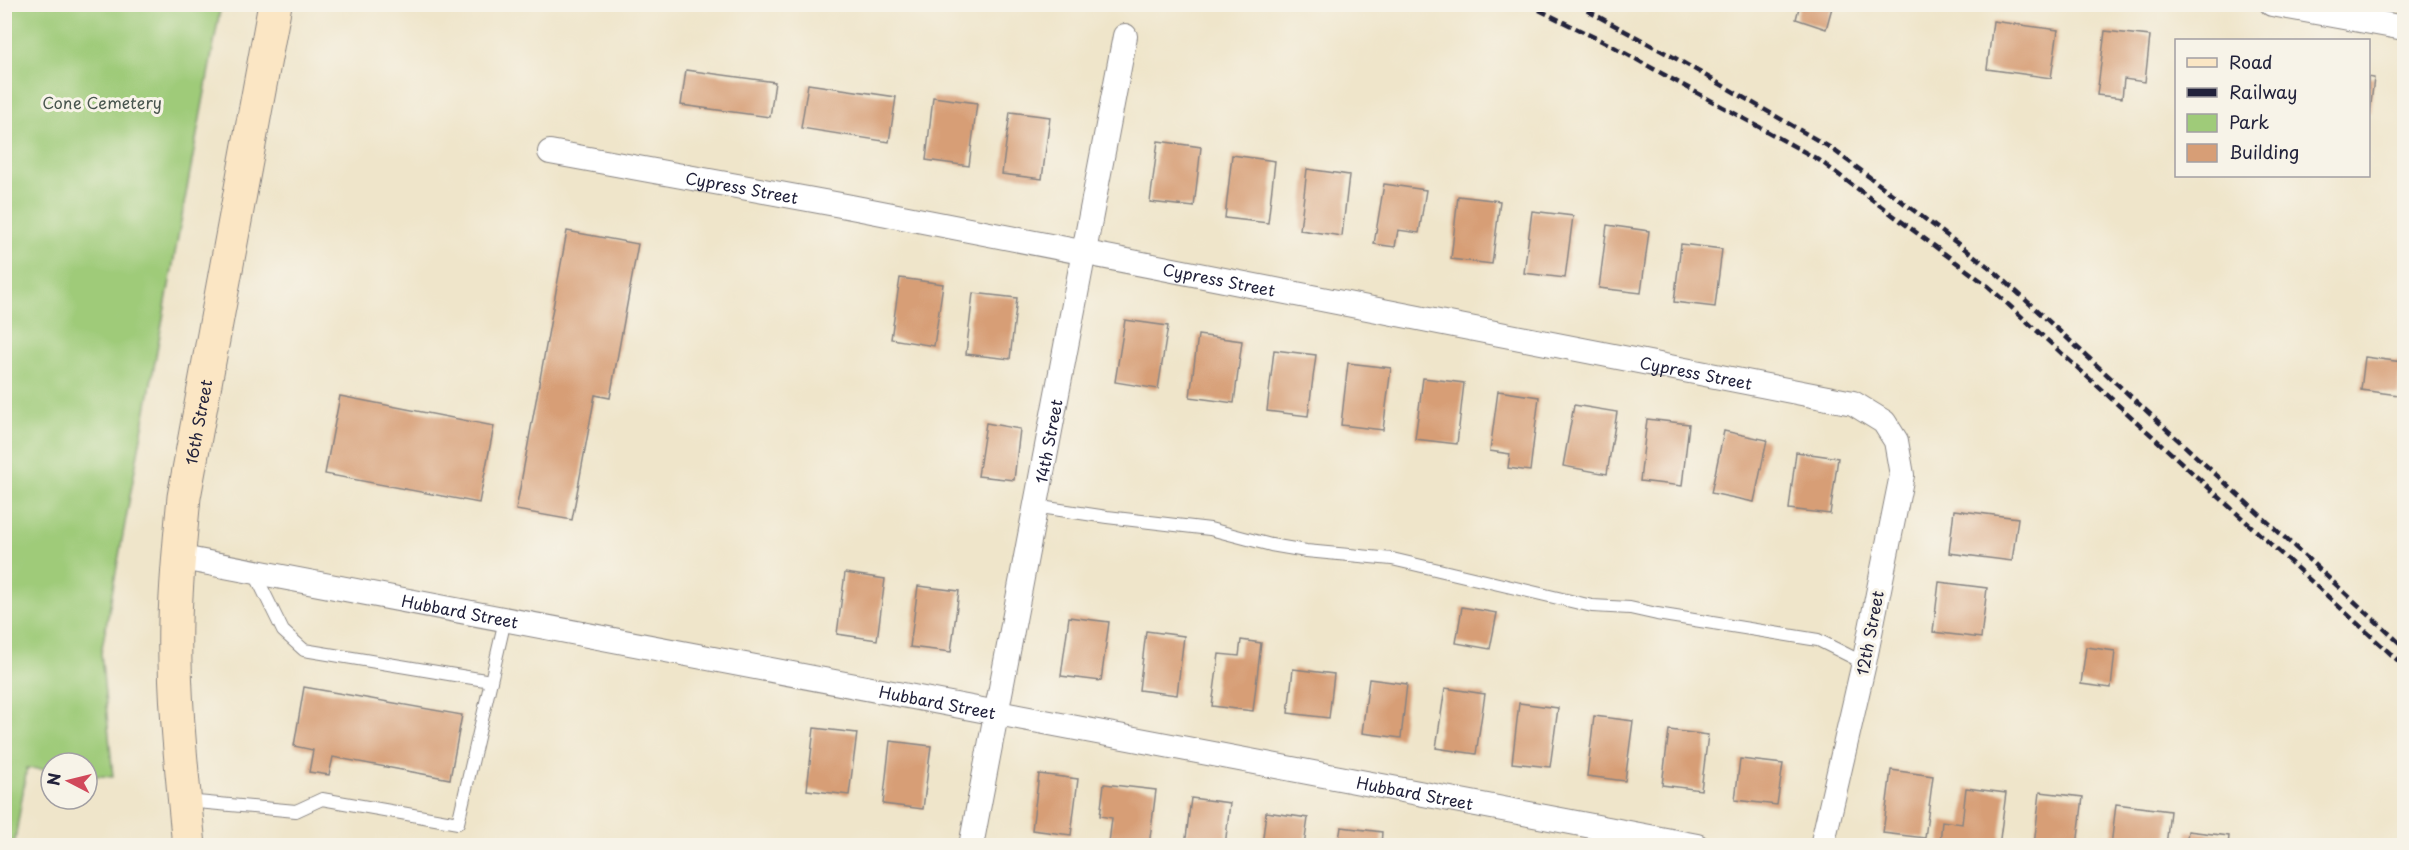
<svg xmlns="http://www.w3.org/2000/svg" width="2409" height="850" font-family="'Playpen Sans',sans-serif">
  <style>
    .green { fill: #9fcb79; stroke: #60765a; stroke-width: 1.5 }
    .building { fill: #d79e76 }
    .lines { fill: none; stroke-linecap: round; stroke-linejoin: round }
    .lane-casing { stroke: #888482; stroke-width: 14 }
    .street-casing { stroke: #888482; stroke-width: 26 }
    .secondary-casing { stroke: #888482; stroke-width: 35 }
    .lane { stroke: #fff; stroke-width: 12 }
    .street { stroke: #fff; stroke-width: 24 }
    .secondary { stroke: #fbe6c4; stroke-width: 33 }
    .rail { stroke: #22223b; stroke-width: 4.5; stroke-dasharray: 9 4.5; stroke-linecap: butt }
    .labels { text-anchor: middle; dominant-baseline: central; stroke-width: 6; stroke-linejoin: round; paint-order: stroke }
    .park-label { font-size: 16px; fill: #48554e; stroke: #f7f3e8 }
    .street-label { font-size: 16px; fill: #22223b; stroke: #f7f3e8 }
  </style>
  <rect width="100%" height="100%" fill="#f7f3e8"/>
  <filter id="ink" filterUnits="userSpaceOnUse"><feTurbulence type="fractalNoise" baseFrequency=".0167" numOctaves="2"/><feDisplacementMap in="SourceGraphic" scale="12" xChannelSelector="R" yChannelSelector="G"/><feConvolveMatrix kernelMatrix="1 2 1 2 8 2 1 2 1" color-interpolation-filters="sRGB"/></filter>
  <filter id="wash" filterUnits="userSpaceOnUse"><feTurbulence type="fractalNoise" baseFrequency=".008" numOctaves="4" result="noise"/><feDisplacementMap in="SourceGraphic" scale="24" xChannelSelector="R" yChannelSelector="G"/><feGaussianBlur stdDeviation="1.35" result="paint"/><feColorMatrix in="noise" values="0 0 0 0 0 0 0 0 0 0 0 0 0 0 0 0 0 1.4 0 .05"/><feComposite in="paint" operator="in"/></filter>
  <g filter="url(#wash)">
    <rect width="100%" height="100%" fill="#efe5ca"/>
    <path class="green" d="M 5,4 L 221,5 L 101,653 L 113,777 L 87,775 L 87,763 L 51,763 L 51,770 L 27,768 L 14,846 L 4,845 Z"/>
    <g id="blocks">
      <g class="building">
        <path d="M 1800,4 L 1833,4 L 1826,29 L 1796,19 Z"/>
        <path d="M 1993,21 L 2058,30 L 2051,78 L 1987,69 Z"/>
        <path d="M 2105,31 L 2150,36 L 2145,82 L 2124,79 L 2122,98 L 2097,95 Z"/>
        <path d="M 686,70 L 775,82 L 770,117 L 681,105 Z"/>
        <path d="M 2368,77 L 2374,78 L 2370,112 L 2368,112 Z"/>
        <path d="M 808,84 L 896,97 L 889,142 L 801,128 Z"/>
        <path d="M 933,97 L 977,103 L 969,166 L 926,160 Z"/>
        <path d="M 1010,112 L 1050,117 L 1042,179 L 1002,174 Z"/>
        <path d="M 1158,141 L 1201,147 L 1194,207 L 1150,202 Z"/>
        <path d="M 1232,155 L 1275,161 L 1268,223 L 1225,218 Z"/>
        <path d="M 1307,169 L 1349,175 L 1342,236 L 1300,230 Z"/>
        <path d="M 1384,184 L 1426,190 L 1419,233 L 1398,230 L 1395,247 L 1374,244 Z"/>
        <path d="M 1458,196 L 1500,201 L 1492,264 L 1451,259 Z"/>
        <path d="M 1532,211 L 1573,216 L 1565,278 L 1524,273 Z"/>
        <path d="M 1607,225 L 1649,231 L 1641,293 L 1599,288 Z"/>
        <path d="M 567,231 L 638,244 L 610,398 L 595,395 L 572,520 L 516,510 Z"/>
        <path d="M 1681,244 L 1722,249 L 1715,307 L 1674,302 Z"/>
        <path d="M 900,278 L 943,284 L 934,346 L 891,339 Z"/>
        <path d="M 973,293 L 1017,298 L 1010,359 L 966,354 Z"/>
        <path d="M 1125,320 L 1168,326 L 1158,389 L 1115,382 Z"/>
        <path d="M 1198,335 L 1242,341 L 1234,403 L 1190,397 Z"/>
        <path d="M 1274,350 L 1316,355 L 1308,416 L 1267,411 Z"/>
        <path d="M 2365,357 L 2402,362 L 2398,395 L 2361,390 Z"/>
        <path d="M 1348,363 L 1391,368 L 1383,430 L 1341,425 Z"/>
        <path d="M 1423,378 L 1464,383 L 1457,444 L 1415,439 Z"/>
        <path d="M 1498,391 L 1539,397 L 1530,471 L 1508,468 L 1510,454 L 1490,451 Z"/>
        <path d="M 340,396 L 494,426 L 479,503 L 325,474 Z"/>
        <path d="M 1574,405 L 1617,412 L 1607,474 L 1563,466 Z"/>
        <path d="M 1647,419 L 1689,424 L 1682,486 L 1640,481 Z"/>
        <path d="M 986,423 L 1020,429 L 1014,480 L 978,476 Z"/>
        <path d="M 1724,431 L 1767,440 L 1754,502 L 1711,493 Z"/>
        <path d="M 1796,452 L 1838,458 L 1830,514 L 1789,509 Z"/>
        <path d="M 1954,510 L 2018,518 L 2012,561 L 1949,553 Z"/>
        <path d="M 845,573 L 885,579 L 877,640 L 837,634 Z"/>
        <path d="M 1939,582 L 1987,588 L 1981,638 L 1933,632 Z"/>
        <path d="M 918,586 L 959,591 L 951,652 L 910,647 Z"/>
        <path d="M 1462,607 L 1497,613 L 1490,649 L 1456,643 Z"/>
        <path d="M 1069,617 L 1109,622 L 1101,681 L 1061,676 Z"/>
        <path d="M 1146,631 L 1184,636 L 1177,695 L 1139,690 Z"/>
        <path d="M 1241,640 L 1261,643 L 1253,711 L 1212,706 L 1219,654 L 1239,656 Z"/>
        <path d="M 2086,647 L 2115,651 L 2111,688 L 2081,684 Z"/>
        <path d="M 1293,669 L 1334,674 L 1329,718 L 1288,713 Z"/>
        <path d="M 1369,679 L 1407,684 L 1401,738 L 1362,733 Z"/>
        <path d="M 304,687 L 462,715 L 450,779 L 333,757 L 329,775 L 309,772 L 313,750 L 294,746 Z"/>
        <path d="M 1445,688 L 1485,694 L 1476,754 L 1436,748 Z"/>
        <path d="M 1519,703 L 1558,708 L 1550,767 L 1512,763 Z"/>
        <path d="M 1594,716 L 1633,721 L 1625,781 L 1587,776 Z"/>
        <path d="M 814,728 L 857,733 L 849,795 L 807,790 Z"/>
        <path d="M 1669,730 L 1708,735 L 1701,790 L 1662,785 Z"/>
        <path d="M 890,741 L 931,746 L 923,809 L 883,804 Z"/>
        <path d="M 1740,759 L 1783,764 L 1777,805 L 1735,800 Z"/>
        <path d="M 1891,770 L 1933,776 L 1925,838 L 1883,833 Z"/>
        <path d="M 1039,774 L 1078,779 L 1071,835 L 1032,830 Z"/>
        <path d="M 1104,784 L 1156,790 L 1149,846 L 1109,843 L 1112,818 L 1100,816 Z"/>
        <path d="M 1966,788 L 2006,793 L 1999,846 L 1960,846 L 1940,843 L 1942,821 L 1962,824 Z"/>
        <path d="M 2040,792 L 2083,797 L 2077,846 L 2034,846 Z"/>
        <path d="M 1191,798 L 1230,803 L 1225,846 L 1185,846 Z"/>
        <path d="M 2116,804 L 2170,811 L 2166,846 L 2111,846 Z"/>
        <path d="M 1266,812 L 1308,818 L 1304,846 L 1262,846 Z"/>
        <path d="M 1341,827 L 1382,832 L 1381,846 L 1338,846 Z"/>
        <path d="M 2188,831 L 2229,836 L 2228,846 L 2186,846 Z"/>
      </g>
    </g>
  </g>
  <g filter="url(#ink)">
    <use href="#blocks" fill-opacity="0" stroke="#888482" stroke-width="1.5"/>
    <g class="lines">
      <g class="lane-casing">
        <g id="lane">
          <path d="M 1034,506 L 1107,517 L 1210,529 L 1271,545 L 1306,551 L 1392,559 L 1592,606 L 1630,608 L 1657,614 L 1818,640 L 1864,663"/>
          <path d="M 491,681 L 505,620"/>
          <path d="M 186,801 L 296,811 L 322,799 L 458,823 L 491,681 L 304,650 L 283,631 L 254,572"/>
        </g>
      </g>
      <g class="street-casing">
        <g id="street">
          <path d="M 2272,4 L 2404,28"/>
          <path id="s1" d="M 550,152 L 846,206 L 1853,403 L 1884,422 L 1896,441 L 1902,475 L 1864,663 L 1822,846"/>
          <path id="s2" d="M 177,557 L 1697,846"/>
          <path id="s3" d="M 971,846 L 1125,36"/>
        </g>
      </g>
      <g class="secondary-casing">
        <g id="secondary">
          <path id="s4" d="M 189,846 C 182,773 173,693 175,621 C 176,579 180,538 184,497 L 275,4"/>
        </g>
      </g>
      <use href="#lane" class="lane"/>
      <use href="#street" class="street"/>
      <use href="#secondary" class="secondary"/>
      <g class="rail">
        <path d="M 1527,4 L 1612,46 L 1819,160 L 1988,286 L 2404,666"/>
        <path d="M 1575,4 L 1675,58 L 1831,148 L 1994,271 L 2404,647"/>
      </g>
    </g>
  </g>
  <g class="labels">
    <g class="park-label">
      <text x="102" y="102">Cone Cemetery</text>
    </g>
    <g class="street-label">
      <text stroke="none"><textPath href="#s1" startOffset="195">Cypress Street</textPath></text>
      <text stroke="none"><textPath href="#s1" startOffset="681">Cypress Street</textPath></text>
      <text stroke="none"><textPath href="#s1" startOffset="1167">Cypress Street</textPath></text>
      <text stroke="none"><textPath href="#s4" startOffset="426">16th Street</textPath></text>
      <text stroke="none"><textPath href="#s3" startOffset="412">14th Street</textPath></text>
      <text stroke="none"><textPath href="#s2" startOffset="288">Hubbard Street</textPath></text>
      <text transform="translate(1869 633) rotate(-79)">12th Street</text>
      <text stroke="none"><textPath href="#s2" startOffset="774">Hubbard Street</textPath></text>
      <text stroke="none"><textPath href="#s2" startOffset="1260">Hubbard Street</textPath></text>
    </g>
  </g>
  <rect width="2409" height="850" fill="none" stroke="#f7f3e8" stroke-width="24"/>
  <rect x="2175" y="39" width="195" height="138" fill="#f7f3e8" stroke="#a29fa3" stroke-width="1.5"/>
  <rect x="2187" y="58" width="30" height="9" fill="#fbe6c4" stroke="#a29fa3" stroke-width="1.5"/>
  <text x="2229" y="69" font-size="18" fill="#22223b">Road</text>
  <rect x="2187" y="88" width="30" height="9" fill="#22223b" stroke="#a29fa3" stroke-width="1.5"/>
  <text x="2229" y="99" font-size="18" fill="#22223b">Railway</text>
  <rect x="2187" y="114" width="30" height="18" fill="#9fcb79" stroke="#a29fa3" stroke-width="1.5"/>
  <text x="2229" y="129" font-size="18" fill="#22223b">Park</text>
  <rect x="2187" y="144" width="30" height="18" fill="#d79e76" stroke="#a29fa3" stroke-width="1.5"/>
  <text x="2229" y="159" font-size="18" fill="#22223b">Building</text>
  <g transform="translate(69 781) rotate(277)"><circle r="28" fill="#f7f3e8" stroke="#a29fa3" stroke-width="1.5"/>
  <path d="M0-4.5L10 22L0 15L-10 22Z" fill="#d1495b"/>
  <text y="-9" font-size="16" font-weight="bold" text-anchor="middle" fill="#22223b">N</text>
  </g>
</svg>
